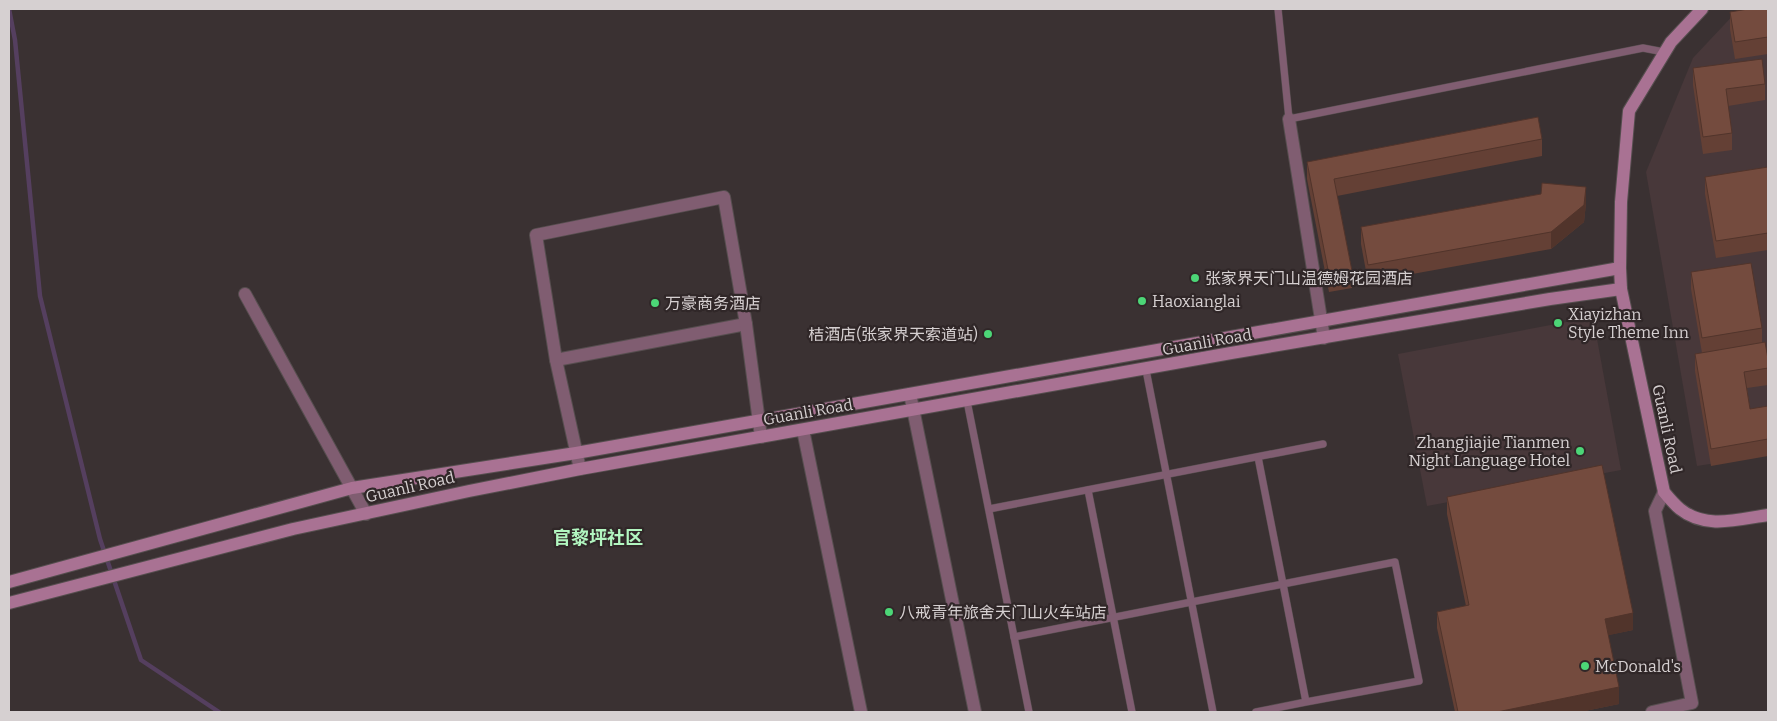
<svg xmlns="http://www.w3.org/2000/svg" width="1777" height="721" font-family="Bitter,'Noto Sans SC',serif">
  <style>
    .built { fill: #48383a }
    .lines { fill: none; stroke-linecap: round; stroke-linejoin: round }
    .stream { stroke: #553f5f; stroke-width: 4.5 }
    .lane-casing { stroke: #564e4f; stroke-width: 8 }
    .street-casing { stroke: #564e4f; stroke-width: 14 }
    .secondary-casing { stroke: #564e4f; stroke-width: 14 }
    .lane { stroke: #805d71; stroke-width: 7 }
    .street { stroke: #805d71; stroke-width: 12 }
    .secondary { stroke: #a97293; stroke-width: 12 }
    .wall { fill: #644035 }
    .shaded-wall { fill: #51342b }
    .building { fill: #744b3e; stroke: #51342b }
    .poi-dot { fill: #4cd677; stroke: #302728; stroke-width: 2 }
    .labels { text-anchor: middle; dominant-baseline: central; stroke-width: 4.5; stroke-linejoin: round; paint-order: stroke }
    .poi-label { font-size: 16px; fill: #d6d0d1; stroke: #302728; text-anchor: start }
    .street-label { font-size: 16px; fill: #d6d0d1; stroke: #302728 }
    .neighbourhood-label { font-size: 18px; font-weight: bold; fill: #b2f6c0; stroke: #302728 }
  </style>
  <rect width="100%" height="100%" fill="#3a3132"/>
  <g class="built">
    <path d="M 1739,9 L 1768,9 L 1768,455 L 1697,466 L 1646,172 L 1693,58 Z"/>
    <path d="M 1593,317 L 1621,470 L 1427,506 L 1398,354 Z"/>
  </g>
  <g class="lines">
    <path class="stream" d="M 9,9 L 15,40 L 40,296 L 100,539 L 141,660 L 219,712"/>
    <g class="lane-casing">
      <g id="lane">
        <path d="M 1278,9 L 1289,119 L 1643,48 L 1664,52"/>
        <path d="M 1146,370 L 1213,712"/>
        <path d="M 967,401 L 1029,712"/>
        <path d="M 1088,490 L 1132,712"/>
        <path d="M 989,509 L 1323,444"/>
        <path d="M 1014,637 L 1283,584 L 1258,457"/>
        <path d="M 1256,712 L 1306,702 L 1283,584 L 1395,562 L 1419,681 L 1306,702"/>
      </g>
    </g>
    <g class="street-casing">
      <g id="street">
        <path d="M 1289,119 L 1324,338"/>
        <path d="M 245,294 L 366,514"/>
        <path d="M 556,360 L 746,324"/>
        <path d="M 910,394 L 975,712"/>
        <path d="M 803,430 L 861,712"/>
        <path d="M 580,469 L 556,360 L 536,235 L 724,197 L 746,324 L 761,437"/>
        <path d="M 1652,712 L 1692,703 L 1655,511 L 1664,492"/>
      </g>
    </g>
    <g class="secondary-casing">
      <g id="secondary">
        <path d="M 1702,9 L 1671,42 L 1629,111 L 1621,202 L 1620,268 L 1621,289 L 1664,492 C 1669,498 1674,504 1680,509 C 1706,530 1739,519 1768,515"/>
        <path d="M 9,582 L 352,488 L 576,453 L 1620,268"/>
        <path d="M 9,603 L 293,529 L 469,491 L 580,469 L 1231,353 L 1550,299 L 1621,289"/>
      </g>
    </g>
    <use href="#lane" class="lane"/>
    <use href="#street" class="street"/>
    <use href="#secondary" class="secondary"/>
  </g>
  <g class="wall">
    <path d="M 1768,9 L 1768,54 L 1735,59 L 1730,29 L 1730,12 Z"/>
    <path d="M 1693,68 L 1765,84 L 1765,100 L 1728,106 L 1732,133 L 1732,150 L 1703,154 L 1693,85 Z"/>
    <path d="M 1542,139 L 1542,156 L 1337,196 L 1352,271 L 1352,288 L 1329,292 L 1307,179 L 1307,162 Z"/>
    <path d="M 1768,167 L 1768,250 L 1716,258 L 1705,194 L 1705,177 Z"/>
    <path d="M 1586,203 L 1584,222 L 1551,249 L 1368,282 L 1361,244 L 1361,227 Z"/>
    <path d="M 1691,272 L 1762,328 L 1762,342 L 1768,359 L 1768,385 L 1747,388 L 1750,409 L 1768,406 L 1768,456 L 1711,466 L 1695,371 L 1695,354 L 1702,353 L 1691,289 Z"/>
    <path d="M 1447,497 L 1633,630 L 1608,635 L 1619,704 L 1580,712 L 1455,712 L 1437,628 L 1437,612 L 1466,606 L 1447,514 Z"/>
  </g>
  <g class="shaded-wall">
    <path d="M 1586,187 L 1586,203 L 1584,222 L 1551,249 L 1551,232 Z"/>
    <path d="M 1633,613 L 1633,630 L 1605,636 L 1605,619 Z"/>
    <path d="M 1619,687 L 1619,704 L 1580,712 L 1497,712 Z"/>
  </g>
  <g class="building">
    <path d="M 1748,9 L 1768,9 L 1768,37 L 1735,42 L 1730,12 Z"/>
    <path d="M 1762,59 L 1765,84 L 1726,89 L 1732,133 L 1703,137 L 1693,68 Z"/>
    <path d="M 1538,117 L 1542,139 L 1334,179 L 1352,271 L 1329,275 L 1307,162 Z"/>
    <path d="M 1768,167 L 1768,233 L 1716,241 L 1705,177 Z"/>
    <path d="M 1542,183 L 1586,187 L 1584,205 L 1551,232 L 1368,265 L 1361,227 L 1541,194 Z"/>
    <path d="M 1751,263 L 1762,328 L 1702,338 L 1691,272 Z"/>
    <path d="M 1765,342 L 1768,359 L 1768,368 L 1744,372 L 1750,409 L 1768,406 L 1768,439 L 1711,449 L 1695,354 Z"/>
    <path d="M 1602,465 L 1633,613 L 1605,619 L 1619,687 L 1497,712 L 1458,712 L 1437,612 L 1469,605 L 1447,497 Z"/>
  </g>
  <g class="poi-dot">
    <circle cx="1195" cy="278" r="5"/>
    <circle cx="1142" cy="301" r="5"/>
    <circle cx="655" cy="303" r="5"/>
    <circle cx="1558" cy="323" r="5"/>
    <circle cx="988" cy="334" r="5"/>
    <circle cx="1580" cy="451" r="5"/>
    <circle cx="889" cy="612" r="5"/>
    <circle cx="1585" cy="666" r="5"/>
  </g>
  <g class="labels">
    <g class="poi-label">
      <text x="1205" y="278">张家界天门山温德姆花园酒店</text>
      <text x="1152" y="301">Haoxianglai</text>
      <text x="665" y="303">万豪商务酒店</text>
      <text x="1568" y="314">Xiayizhan<tspan x="1568" dy="18">Style Theme Inn</tspan></text>
      <text x="978" y="334" text-anchor="end">桔酒店(张家界天索道站)</text>
      <text x="1570" y="442" text-anchor="end">Zhangjiajie Tianmen<tspan x="1570" dy="18">Night Language Hotel</tspan></text>
      <text x="899" y="612">八戒青年旅舍天门山火车站店</text>
      <text x="1595" y="666">McDonald's</text>
    </g>
    <g class="street-label">
      <text transform="translate(1207 342) rotate(-10)">Guanli Road</text>
      <text transform="translate(808 412) rotate(-10)">Guanli Road</text>
      <text transform="translate(1667 429) rotate(78)">Guanli Road</text>
      <text transform="translate(410 487) rotate(-13)">Guanli Road</text>
    </g>
    <g class="neighbourhood-label">
      <text x="598" y="538">官黎坪社区</text>
    </g>
  </g>
  <rect width="1777" height="721" fill="none" stroke="#d6d0d1" stroke-width="20"/>
</svg>
